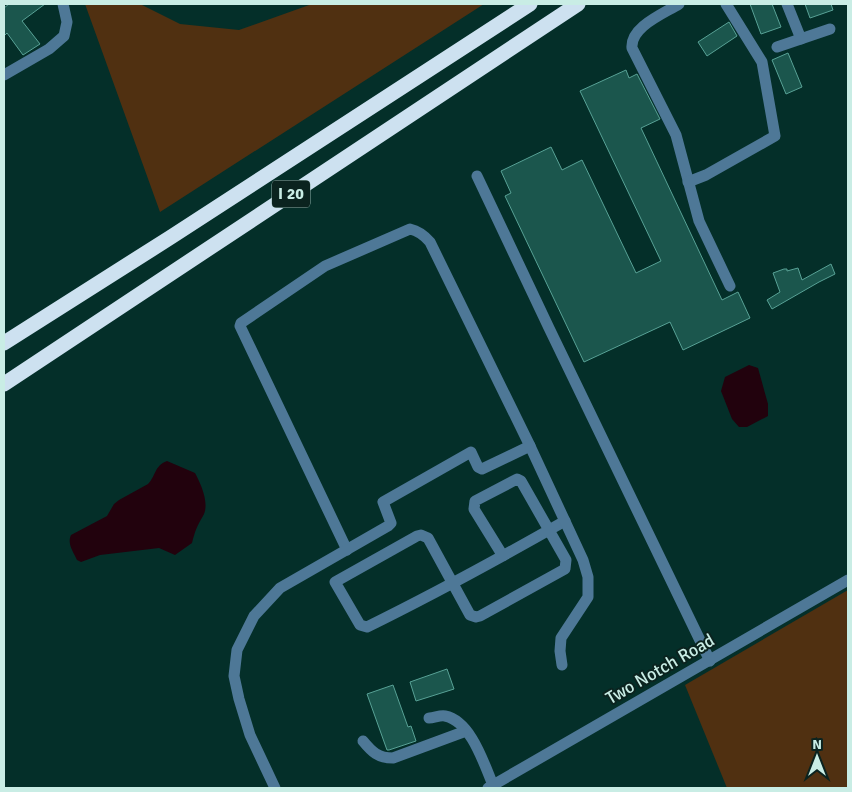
<svg xmlns="http://www.w3.org/2000/svg" width="852" height="792" font-family="Signika,sans-serif">
  <style>
    .green { fill: #503011 }
    .water { fill: #22020d }
    .building { fill: #1b564d; stroke: #58a296 }
    .lines { fill: none; stroke-linecap: round; stroke-linejoin: round }
    .minor { stroke: #4e7897; stroke-width: 11 }
    .highway { stroke: #cde1f0; stroke-width: 15 }
    .labels { text-anchor: middle; dominant-baseline: central; stroke-width: 4; stroke-linejoin: round; paint-order: stroke }
    .shield { fill: #0b231f; stroke: #90b0aa; stroke-width: 1 }
    .shield-label { font-size: 16px; font-weight: bold; fill: #c9ede5 }
    .street-label { font-size: 18px; fill: #c9ede5; stroke: #0b231f }
  </style>
  <rect width="100%" height="100%" fill="#042f29"/>
  <g class="green">
    <path d="M 85,4 L 140,4 L 180,24 L 239,30 L 312,4 L 367,5 L 372,4 L 484,4 L 160,212 Z"/>
    <path d="M 848,590 L 848,788 L 727,788 L 685,685 Z"/>
  </g>
  <g class="water">
    <path d="M 749,365 L 758,368 L 768,404 L 768,416 L 747,427 L 739,427 L 732,419 L 721,391 L 725,377 Z"/>
    <path d="M 167,461 L 195,473 C 201,484 210,504 203,516 C 197,526 195,531 192,543 L 175,555 L 159,548 L 100,555 L 81,562 L 77,560 C 73,551 67,544 71,535 L 107,516 L 114,504 L 119,500 L 148,484 C 156,476 154,466 167,461 Z"/>
  </g>
  <g class="building">
    <path d="M 9,4 L 45,4 L 22,21 L 40,44 L 23,55 L 7,33 L 4,36 L 4,8 Z"/>
    <path d="M 750,4 L 772,4 L 781,27 L 761,34 Z"/>
    <path d="M 805,4 L 831,4 L 833,10 L 810,18 Z"/>
    <path d="M 729,22 L 737,36 L 707,56 L 698,42 Z"/>
    <path d="M 788,53 L 802,87 L 786,94 L 772,60 Z"/>
    <path d="M 626,70 L 629,78 L 637,74 L 660,119 L 641,128 L 722,300 L 738,292 L 750,318 L 683,350 L 670,322 L 584,362 L 505,196 L 511,193 L 501,171 L 551,147 L 562,170 L 582,160 L 636,273 L 661,261 L 580,91 Z"/>
    <path d="M 831,264 L 835,274 L 819,282 L 772,309 L 767,300 L 780,292 L 773,273 L 784,269 L 787,269 L 787,271 L 798,268 L 802,280 Z"/>
    <path d="M 447,669 L 454,689 L 416,701 L 410,682 Z"/>
    <path d="M 393,685 L 408,727 L 411,726 L 416,741 L 389,750 L 387,750 L 367,694 Z"/>
  </g>
  <g class="lines">
    <g class="minor">
      <path d="M 679,4 C 663,14 630,27 632,48 L 676,135 L 699,221 L 730,286"/>
      <path d="M 787,4 L 801,39"/>
      <path d="M 777,47 L 830,29"/>
      <path d="M 4,75 L 49,49 L 64,36 L 67,22 L 63,4"/>
      <path d="M 477,176 L 549,328 L 710,661"/>
      <path d="M 688,182 L 706,175 L 775,136 L 762,62 L 726,4"/>
      <path d="M 347,550 L 240,326 L 241,323 L 325,266 L 410,229 C 419,231 424,235 430,242 L 530,446"/>
      <path d="M 503,556 L 474,509 L 475,501 L 517,479 L 521,481 L 566,560 L 565,569 L 480,616 L 476,617 L 470,615 L 428,538 L 421,535 L 417,536 L 335,582 L 360,625 L 367,627 C 434,594 500,558 565,521"/>
      <path d="M 429,718 C 434,718 440,715 445,716 C 471,721 484,764 493,785"/>
      <path d="M 363,741 C 372,752 378,758 393,758 L 466,731"/>
      <path d="M 275,788 L 250,735 L 239,699 L 234,676 L 237,650 L 254,616 L 280,588 L 388,526 L 391,523 L 383,502 L 471,452 L 478,467 L 482,469 L 530,446 L 583,560 L 588,577 L 588,597 L 561,638 L 560,651 L 562,665"/>
      <path d="M 488,788 L 848,580"/>
    </g>
    <g class="highway">
      <path d="M 4,343 L 171,237 L 530,4"/>
      <path d="M 4,384 L 578,4"/>
    </g>
  </g>
  <g class="labels">
    <rect class="shield" x="272" y="180.5" width="38" height="27" rx="4"/>
    <g class="shield-label">
      <text x="291" y="194">I 20</text>
    </g>
    <g class="street-label">
      <text transform="translate(660 669) rotate(-30)">Two Notch Road</text>
    </g>
  </g>
  <rect width="852" height="792" fill="none" stroke="#c9ede5" stroke-width="10"/>
  <g transform="translate(817 757)" stroke="#0b231f" stroke-width="4" paint-order="stroke">
  <path d="M0-4L9 19L0 12L-9 19Z" fill="#c9ede5"/>
  <text y="-8" font-size="14" font-weight="bold" text-anchor="middle" fill="#c9ede5">N</text>
  </g>
</svg>
